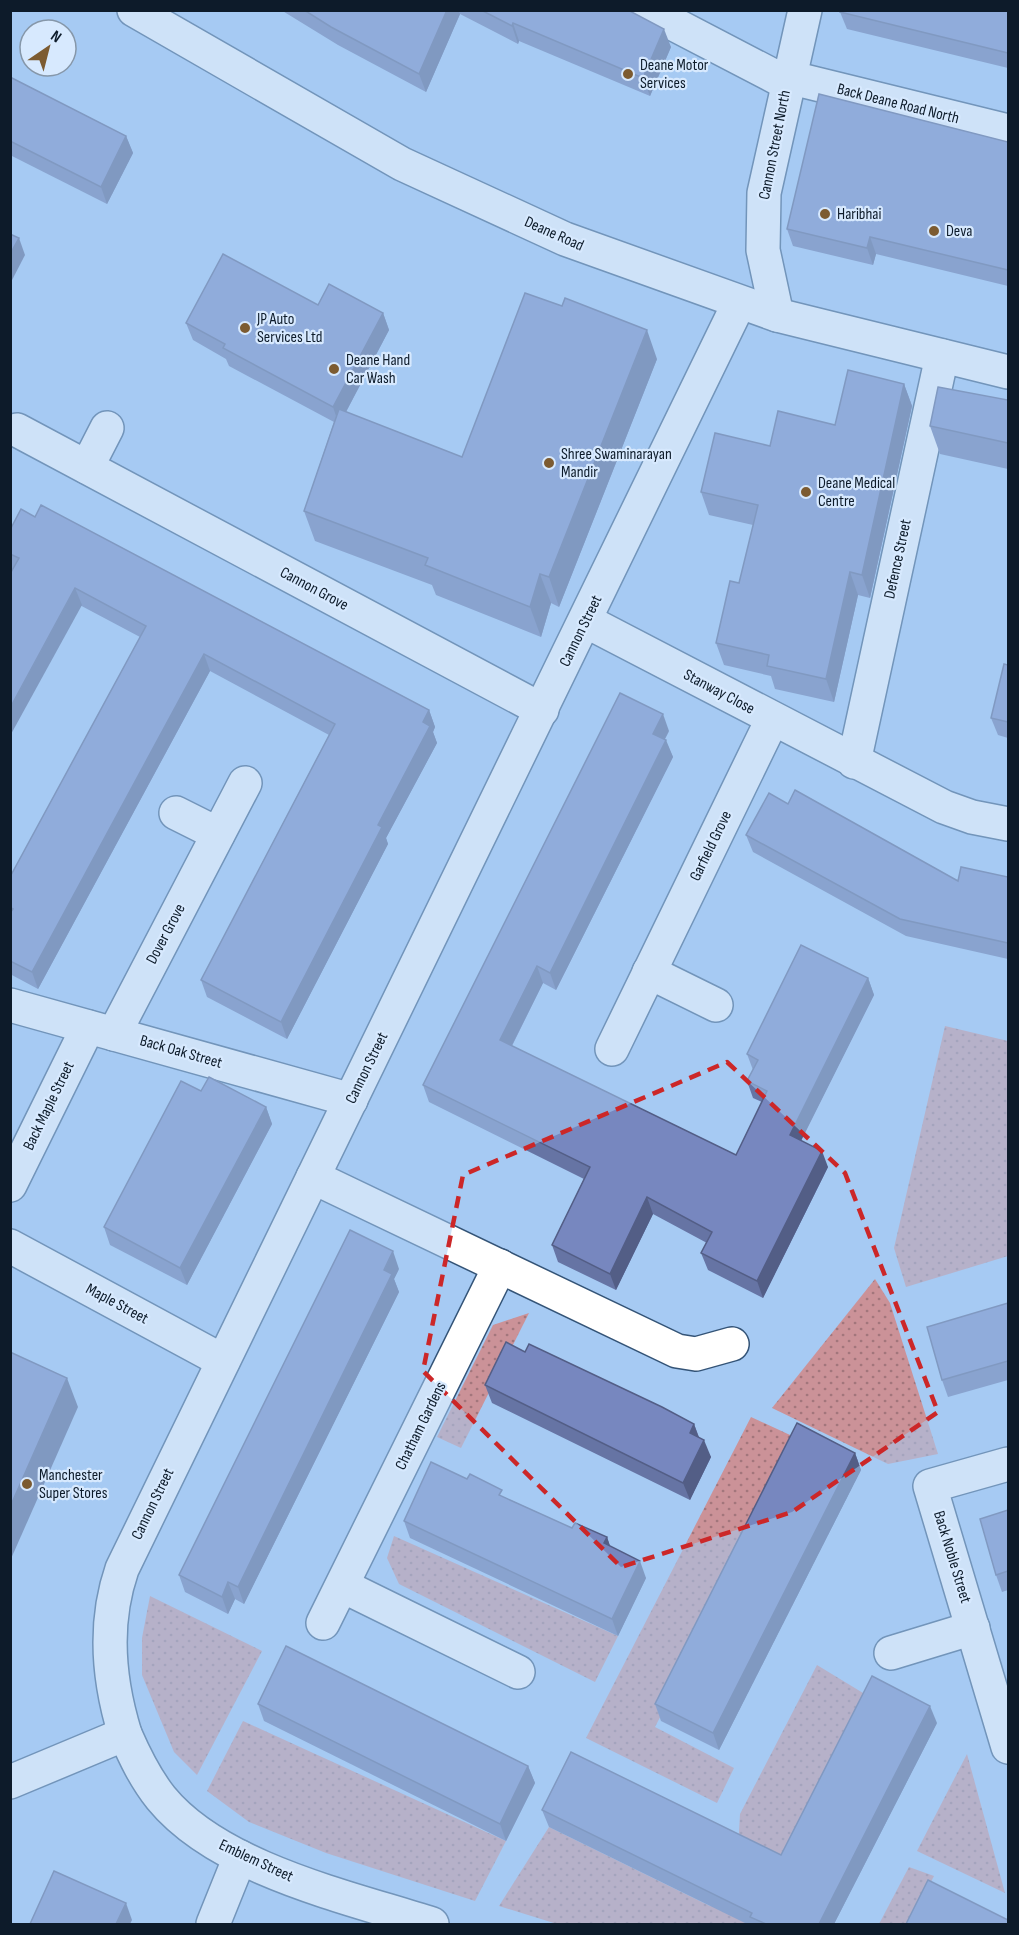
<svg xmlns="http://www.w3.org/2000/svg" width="1019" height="1935" font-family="'Sofia Sans Condensed',sans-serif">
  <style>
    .grass { fill: url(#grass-dots) }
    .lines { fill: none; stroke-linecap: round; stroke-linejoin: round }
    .minor-casing { stroke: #345477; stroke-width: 36 }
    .major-casing { stroke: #345477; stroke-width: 36 }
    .minor { stroke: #fff; stroke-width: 33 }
    .major { stroke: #fff; stroke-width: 33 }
    .wall { fill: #6674a4 }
    .shaded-wall { fill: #535e86 }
    .building { fill: #7787bf; stroke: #535e86; stroke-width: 1.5 }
    .marked { fill: none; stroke: #cc2728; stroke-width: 4.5; stroke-dasharray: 12 8; stroke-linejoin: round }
    .poi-dot { fill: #7c5b31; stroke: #d7e9fe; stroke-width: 2 }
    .labels { text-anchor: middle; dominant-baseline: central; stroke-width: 4.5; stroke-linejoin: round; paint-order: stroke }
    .poi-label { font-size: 16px; fill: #0d1b2a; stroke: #d7e9fe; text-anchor: start }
    .street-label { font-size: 16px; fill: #0d1b2a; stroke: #d7e9fe }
  </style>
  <defs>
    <pattern id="grass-dots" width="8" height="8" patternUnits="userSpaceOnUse" patternTransform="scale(1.5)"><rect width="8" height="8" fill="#cb9298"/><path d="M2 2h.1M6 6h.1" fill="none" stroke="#a3767c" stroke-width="1.8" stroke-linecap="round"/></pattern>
  </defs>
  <rect width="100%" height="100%" fill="#a6caf3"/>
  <g class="grass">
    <path d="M 945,1026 L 1008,1041 L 1008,1256 L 906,1287 L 894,1248 Z"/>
    <path d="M 875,1279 L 890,1303 L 938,1454 L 888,1464 L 772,1408 Z"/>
    <path d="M 529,1313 L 461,1448 L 437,1437 L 493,1325 Z"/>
    <path d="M 751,1417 L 803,1441 L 655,1727 L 734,1768 L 717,1803 L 586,1738 Z"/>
    <path d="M 394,1536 L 618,1636 L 595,1682 L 399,1584 L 387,1558 Z"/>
    <path d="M 150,1596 L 262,1651 L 197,1775 L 174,1752 L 142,1675 L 142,1638 Z"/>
    <path d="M 817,1665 L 868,1696 L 757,1924 L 557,1924 L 499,1906 L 549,1827 L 710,1906 L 738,1849 L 740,1814 Z"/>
    <path d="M 243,1721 L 506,1841 L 475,1901 L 326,1853 L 249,1822 L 207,1791 Z"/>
    <path d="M 967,1754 L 1005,1893 L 917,1851 Z"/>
    <path d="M 909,1867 L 934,1876 L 909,1924 L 879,1924 Z"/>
  </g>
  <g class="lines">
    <g class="minor-casing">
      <g id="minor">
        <path d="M 647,10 L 787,83"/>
        <path d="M 788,77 L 1008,131"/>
        <path d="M 777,315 L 763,250 L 764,193 L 805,10"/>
        <path d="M 17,430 L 542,710"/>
        <path d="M 87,467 L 107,428"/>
        <path d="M 586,621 L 944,807 L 972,817 L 1008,824"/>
        <path d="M 854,762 L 942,356"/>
        <path d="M 176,813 L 218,834"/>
        <path d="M 649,972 L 716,1005"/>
        <path d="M 10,1005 L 351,1100"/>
        <path d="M 114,1034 L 245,783"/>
        <path d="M 612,1049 L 772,720"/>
        <path d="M 313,1177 L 677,1351 L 696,1354 L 732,1344"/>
        <path d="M 10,1185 L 88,1027"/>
        <path d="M 10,1246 L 223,1361"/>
        <path d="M 1008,1464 L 930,1486 L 1008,1747"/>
        <path d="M 343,1586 L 518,1672"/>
        <path d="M 323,1623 L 500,1266"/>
        <path d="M 891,1653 L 973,1628"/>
        <path d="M 125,1734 C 135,1757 145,1778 161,1798 C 219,1869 348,1897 432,1924"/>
        <path d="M 10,1782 L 125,1734 C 108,1679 103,1624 122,1569 L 739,303"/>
        <path d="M 213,1924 L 240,1857"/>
      </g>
    </g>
    <g class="major-casing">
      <path id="major" d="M 134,10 L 402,164 L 565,239 L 777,315 L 1008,372"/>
    </g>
    <use href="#minor" class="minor"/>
    <use href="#major" class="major"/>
  </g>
  <g class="wall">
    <path d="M 281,10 L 628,10 L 671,47 L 650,96 L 519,41 L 518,44 L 460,14 L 426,92 L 338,45 Z"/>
    <path d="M 1008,10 L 1008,68 L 847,29 L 840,12 Z"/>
    <path d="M 10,77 L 126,136 L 133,153 L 107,204 L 10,155 Z"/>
    <path d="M 1008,142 L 1008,286 L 876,254 L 873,265 L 793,246 L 787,229 Z"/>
    <path d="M 318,305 L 383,313 L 389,330 L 346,412 L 462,457 L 657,359 L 559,607 L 551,603 L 541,637 L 436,595 L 432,585 L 315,541 L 304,511 L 334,422 L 229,366 L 226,359 L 193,340 L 186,323 Z"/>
    <path d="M 904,384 L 912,406 L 870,598 L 858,595 L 834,702 L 775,689 L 771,676 L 724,665 L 716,643 L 739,583 L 753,525 L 709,515 L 701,492 L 770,446 L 835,425 Z"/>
    <path d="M 1008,400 L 1008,469 L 940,454 L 930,426 Z"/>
    <path d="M 35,517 L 429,710 L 435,727 L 433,732 L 437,743 L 386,838 L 388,844 L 287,1039 L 207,997 L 201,980 L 329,735 L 210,671 L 38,989 L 10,974 L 10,877 L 140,637 L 10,568 L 10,530 Z"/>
    <path d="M 1008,665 L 1008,738 L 998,735 L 991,718 Z"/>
    <path d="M 669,731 L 665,739 L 673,757 L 556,990 L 543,983 L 512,1046 L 736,1155 L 762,1102 L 753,1098 L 747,1081 L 753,1070 L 747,1054 L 868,978 L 874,995 L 801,1140 L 828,1167 L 763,1298 L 708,1270 L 701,1253 L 707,1243 L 653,1214 L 616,1290 L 558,1262 L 552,1245 L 584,1179 L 429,1102 L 423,1085 Z"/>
    <path d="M 788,804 L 958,881 L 1008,877 L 1008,959 L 906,936 L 753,852 L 746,835 Z"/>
    <path d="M 201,1091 L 266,1107 L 272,1124 L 187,1285 L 110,1245 L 104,1227 Z"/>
    <path d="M 399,1269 L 394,1279 L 399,1292 L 244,1604 L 235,1599 L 228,1614 L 185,1592 L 179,1575 Z"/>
    <path d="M 1008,1303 L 1008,1380 L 948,1397 L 942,1380 Z"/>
    <path d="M 525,1352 L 694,1424 L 699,1437 L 711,1457 L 690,1500 L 492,1403 L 485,1385 Z"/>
    <path d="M 855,1453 L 861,1470 L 719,1750 L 661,1721 L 655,1704 Z"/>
    <path d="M 504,1497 L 572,1528 L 607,1537 L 610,1546 L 646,1578 L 618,1636 L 410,1538 L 404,1521 Z"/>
    <path d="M 1008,1510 L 1008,1590 L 1002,1592 L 996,1575 Z"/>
    <path d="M 258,1704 L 528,1766 L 535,1783 L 506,1841 L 264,1721 Z"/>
    <path d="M 937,1723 L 834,1924 L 747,1924 L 549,1827 L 542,1810 L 781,1855 Z"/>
  </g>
  <g class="shaded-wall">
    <path d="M 447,10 L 458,10 L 460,14 L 426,92 L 419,74 Z"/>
    <path d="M 513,23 L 519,41 L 518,44 L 512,26 Z"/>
    <path d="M 664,29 L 671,47 L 650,96 L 643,78 Z"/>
    <path d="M 126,136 L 133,153 L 107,204 L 101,187 Z"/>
    <path d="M 870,237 L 876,254 L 873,265 L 867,248 Z"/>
    <path d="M 19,238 L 25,255 L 10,284 L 10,254 Z"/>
    <path d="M 383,313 L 389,330 L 339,425 L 333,407 Z"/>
    <path d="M 647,330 L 657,359 L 559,607 L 549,577 Z"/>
    <path d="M 904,384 L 912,406 L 870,598 L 862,575 Z"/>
    <path d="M 850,572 L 858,595 L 834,702 L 826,679 Z"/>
    <path d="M 540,574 L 551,603 L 541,637 L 530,607 Z"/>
    <path d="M 75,588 L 82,605 L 10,736 L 10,708 Z"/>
    <path d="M 204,654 L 210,671 L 38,989 L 32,972 Z"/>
    <path d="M 429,710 L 435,727 L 433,732 L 437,743 L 386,838 L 388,844 L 287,1039 L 281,1022 L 378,825 L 423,722 Z"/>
    <path d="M 663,714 L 669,731 L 659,750 L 653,734 Z"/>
    <path d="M 666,740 L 673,757 L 556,990 L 550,973 Z"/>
    <path d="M 537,966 L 543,983 L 506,1057 L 500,1040 Z"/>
    <path d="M 868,978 L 874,995 L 796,1151 L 790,1135 Z"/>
    <path d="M 266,1107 L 272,1124 L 187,1285 L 180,1268 Z"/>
    <path d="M 822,1151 L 828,1167 L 763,1298 L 757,1281 Z"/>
    <path d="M 647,1197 L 653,1214 L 616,1290 L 610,1274 Z"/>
    <path d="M 393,1251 L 399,1269 L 394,1279 L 399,1292 L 244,1604 L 238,1587 Z"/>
    <path d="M 67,1378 L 78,1407 L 10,1561 L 10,1507 Z"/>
    <path d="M 694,1424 L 700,1441 L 690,1433 Z"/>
    <path d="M 704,1440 L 711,1457 L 690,1500 L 683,1483 Z"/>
    <path d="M 855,1453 L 861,1470 L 719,1750 L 713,1733 Z"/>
    <path d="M 607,1537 L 613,1555 L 604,1543 Z"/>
    <path d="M 640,1561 L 646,1578 L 618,1636 L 612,1619 Z"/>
    <path d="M 228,1582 L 235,1599 L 228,1614 L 222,1597 Z"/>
    <path d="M 930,1706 L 937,1723 L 834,1924 L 819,1924 Z"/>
    <path d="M 528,1766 L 535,1783 L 506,1841 L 500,1824 Z"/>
    <path d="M 126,1903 L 132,1920 L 130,1924 L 116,1924 Z"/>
  </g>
  <g class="building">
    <path d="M 304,10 L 447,10 L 419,74 L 331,27 Z"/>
    <path d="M 481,10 L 628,10 L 664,29 L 643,78 L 513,23 L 512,26 Z"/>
    <path d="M 841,10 L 1008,10 L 1008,53 L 840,12 Z"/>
    <path d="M 10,77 L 126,136 L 101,187 L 10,141 Z"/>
    <path d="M 819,94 L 1008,142 L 1008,270 L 870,237 L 867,248 L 787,229 Z"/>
    <path d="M 10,234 L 19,238 L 10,254 Z"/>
    <path d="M 223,254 L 318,305 L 329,284 L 383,313 L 333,407 L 223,348 L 225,344 L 186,323 Z"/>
    <path d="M 525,293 L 562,306 L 565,298 L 647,330 L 549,577 L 540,574 L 530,607 L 425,565 L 428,558 L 304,511 L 339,409 L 462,457 Z"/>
    <path d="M 848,370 L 904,384 L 862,575 L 850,572 L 826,679 L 767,666 L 769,655 L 716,643 L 730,581 L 739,583 L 758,505 L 701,492 L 715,433 L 770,446 L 778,411 L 835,425 Z"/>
    <path d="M 938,387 L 1008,400 L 1008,443 L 930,426 Z"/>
    <path d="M 41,505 L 429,710 L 423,722 L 430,726 L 378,825 L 382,827 L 281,1022 L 201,980 L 335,724 L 204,654 L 32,972 L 10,961 L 10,913 L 13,909 L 10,907 L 10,877 L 146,626 L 75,588 L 10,708 L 10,574 L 19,558 L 10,554 L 10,530 L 21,509 L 35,517 Z"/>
    <path d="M 1004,664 L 1008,665 L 1008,722 L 991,718 Z"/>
    <path d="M 620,693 L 663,714 L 653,734 L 666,740 L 550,973 L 537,966 L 500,1040 L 736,1155 L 767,1091 L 747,1081 L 758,1060 L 747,1054 L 801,945 L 868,978 L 790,1135 L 822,1151 L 757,1281 L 701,1253 L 712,1232 L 647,1197 L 610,1274 L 552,1245 L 590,1167 L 423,1085 Z"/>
    <path d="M 795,790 L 958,881 L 961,867 L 1008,877 L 1008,943 L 900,919 L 746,835 L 769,793 L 788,804 Z"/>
    <path d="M 209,1077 L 266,1107 L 180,1268 L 104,1227 L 181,1081 L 201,1091 Z"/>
    <path d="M 350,1230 L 393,1251 L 384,1270 L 392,1274 L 238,1587 L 228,1582 L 222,1597 L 179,1575 Z"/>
    <path d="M 1008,1303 L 1008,1361 L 942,1380 L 927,1327 Z"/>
    <path d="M 506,1342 L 525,1352 L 529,1344 L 662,1407 L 694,1424 L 690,1433 L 704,1440 L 683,1483 L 485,1385 Z"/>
    <path d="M 10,1352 L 67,1378 L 10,1507 Z"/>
    <path d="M 797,1423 L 855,1453 L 713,1733 L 655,1704 Z"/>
    <path d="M 431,1462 L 467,1479 L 470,1474 L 502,1490 L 499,1495 L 572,1528 L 575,1523 L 607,1537 L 604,1543 L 640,1561 L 612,1619 L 404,1521 Z"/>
    <path d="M 1008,1510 L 1008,1571 L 996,1575 L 980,1519 Z"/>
    <path d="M 286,1646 L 528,1766 L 500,1824 L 258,1704 Z"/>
    <path d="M 872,1676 L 930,1706 L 819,1924 L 766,1924 L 750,1917 L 752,1913 L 542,1810 L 571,1752 L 781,1855 Z"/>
    <path d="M 54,1871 L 126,1903 L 116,1924 L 30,1924 Z"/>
    <path d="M 928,1880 L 1008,1920 L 1008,1924 L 906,1924 Z"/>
  </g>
  <path d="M0 0H1019V1935H0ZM 727,1062 L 845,1173 L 938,1412 L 792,1512 L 621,1567 L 423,1371 L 463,1175 Z" fill="#a6caf3" fill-opacity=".55" fill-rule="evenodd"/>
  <path class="marked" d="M 727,1062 L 845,1173 L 938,1412 L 792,1512 L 621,1567 L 423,1371 L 463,1175 Z"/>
  <g class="poi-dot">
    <circle cx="628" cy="74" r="6"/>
    <circle cx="825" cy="214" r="6"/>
    <circle cx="934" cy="231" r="6"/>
    <circle cx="245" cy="328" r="6"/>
    <circle cx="334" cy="369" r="6"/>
    <circle cx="549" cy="463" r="6"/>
    <circle cx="806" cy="492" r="6"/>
    <circle cx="27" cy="1484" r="6"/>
  </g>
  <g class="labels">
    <g class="poi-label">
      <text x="640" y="65">Deane Motor<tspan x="640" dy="18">Services</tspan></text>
      <text x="837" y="214">Haribhai</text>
      <text x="946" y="231">Deva</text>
      <text x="257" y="319">JP Auto<tspan x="257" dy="18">Services Ltd</tspan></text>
      <text x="346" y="360">Deane Hand<tspan x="346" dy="18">Car Wash</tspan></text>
      <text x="561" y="454">Shree Swaminarayan<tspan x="561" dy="18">Mandir</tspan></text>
      <text x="818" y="483">Deane Medical<tspan x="818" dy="18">Centre</tspan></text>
      <text x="39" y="1475">Manchester<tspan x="39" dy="18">Super Stores</tspan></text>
    </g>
    <g class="street-label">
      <text transform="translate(898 104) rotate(14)">Back Deane Road North</text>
      <text transform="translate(775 145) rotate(-79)">Cannon Street North</text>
      <text transform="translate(554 234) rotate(24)">Deane Road</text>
      <text transform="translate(898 559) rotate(-78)">Defence Street</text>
      <text transform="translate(314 589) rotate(28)">Cannon Grove</text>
      <text transform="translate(581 631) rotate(-64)">Cannon Street</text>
      <text transform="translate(719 692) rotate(28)">Stanway Close</text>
      <text transform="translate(711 846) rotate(-64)">Garfield Grove</text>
      <text transform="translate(166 934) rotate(-62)">Dover Grove</text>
      <text transform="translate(181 1052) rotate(16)">Back Oak Street</text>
      <text transform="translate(367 1068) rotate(-64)">Cannon Street</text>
      <text transform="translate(49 1106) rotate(-64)">Back Maple Street</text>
      <text transform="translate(117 1304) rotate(28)">Maple Street</text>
      <text transform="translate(421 1426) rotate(-64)">Chatham Gardens</text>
      <text transform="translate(153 1504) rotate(-64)">Cannon Street</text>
      <text transform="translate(952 1557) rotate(73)">Back Noble Street</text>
      <text transform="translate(256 1861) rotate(25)">Emblem Street</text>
    </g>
  </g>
  <rect width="1019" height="1935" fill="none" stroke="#0d1b2a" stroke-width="24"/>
  <g transform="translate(48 48) rotate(35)"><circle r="28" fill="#d7e9fe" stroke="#8697a9" stroke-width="1.5"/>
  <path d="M0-4.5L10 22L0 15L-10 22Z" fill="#7c5b31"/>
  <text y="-9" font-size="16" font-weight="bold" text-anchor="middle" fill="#0d1b2a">N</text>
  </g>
</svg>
